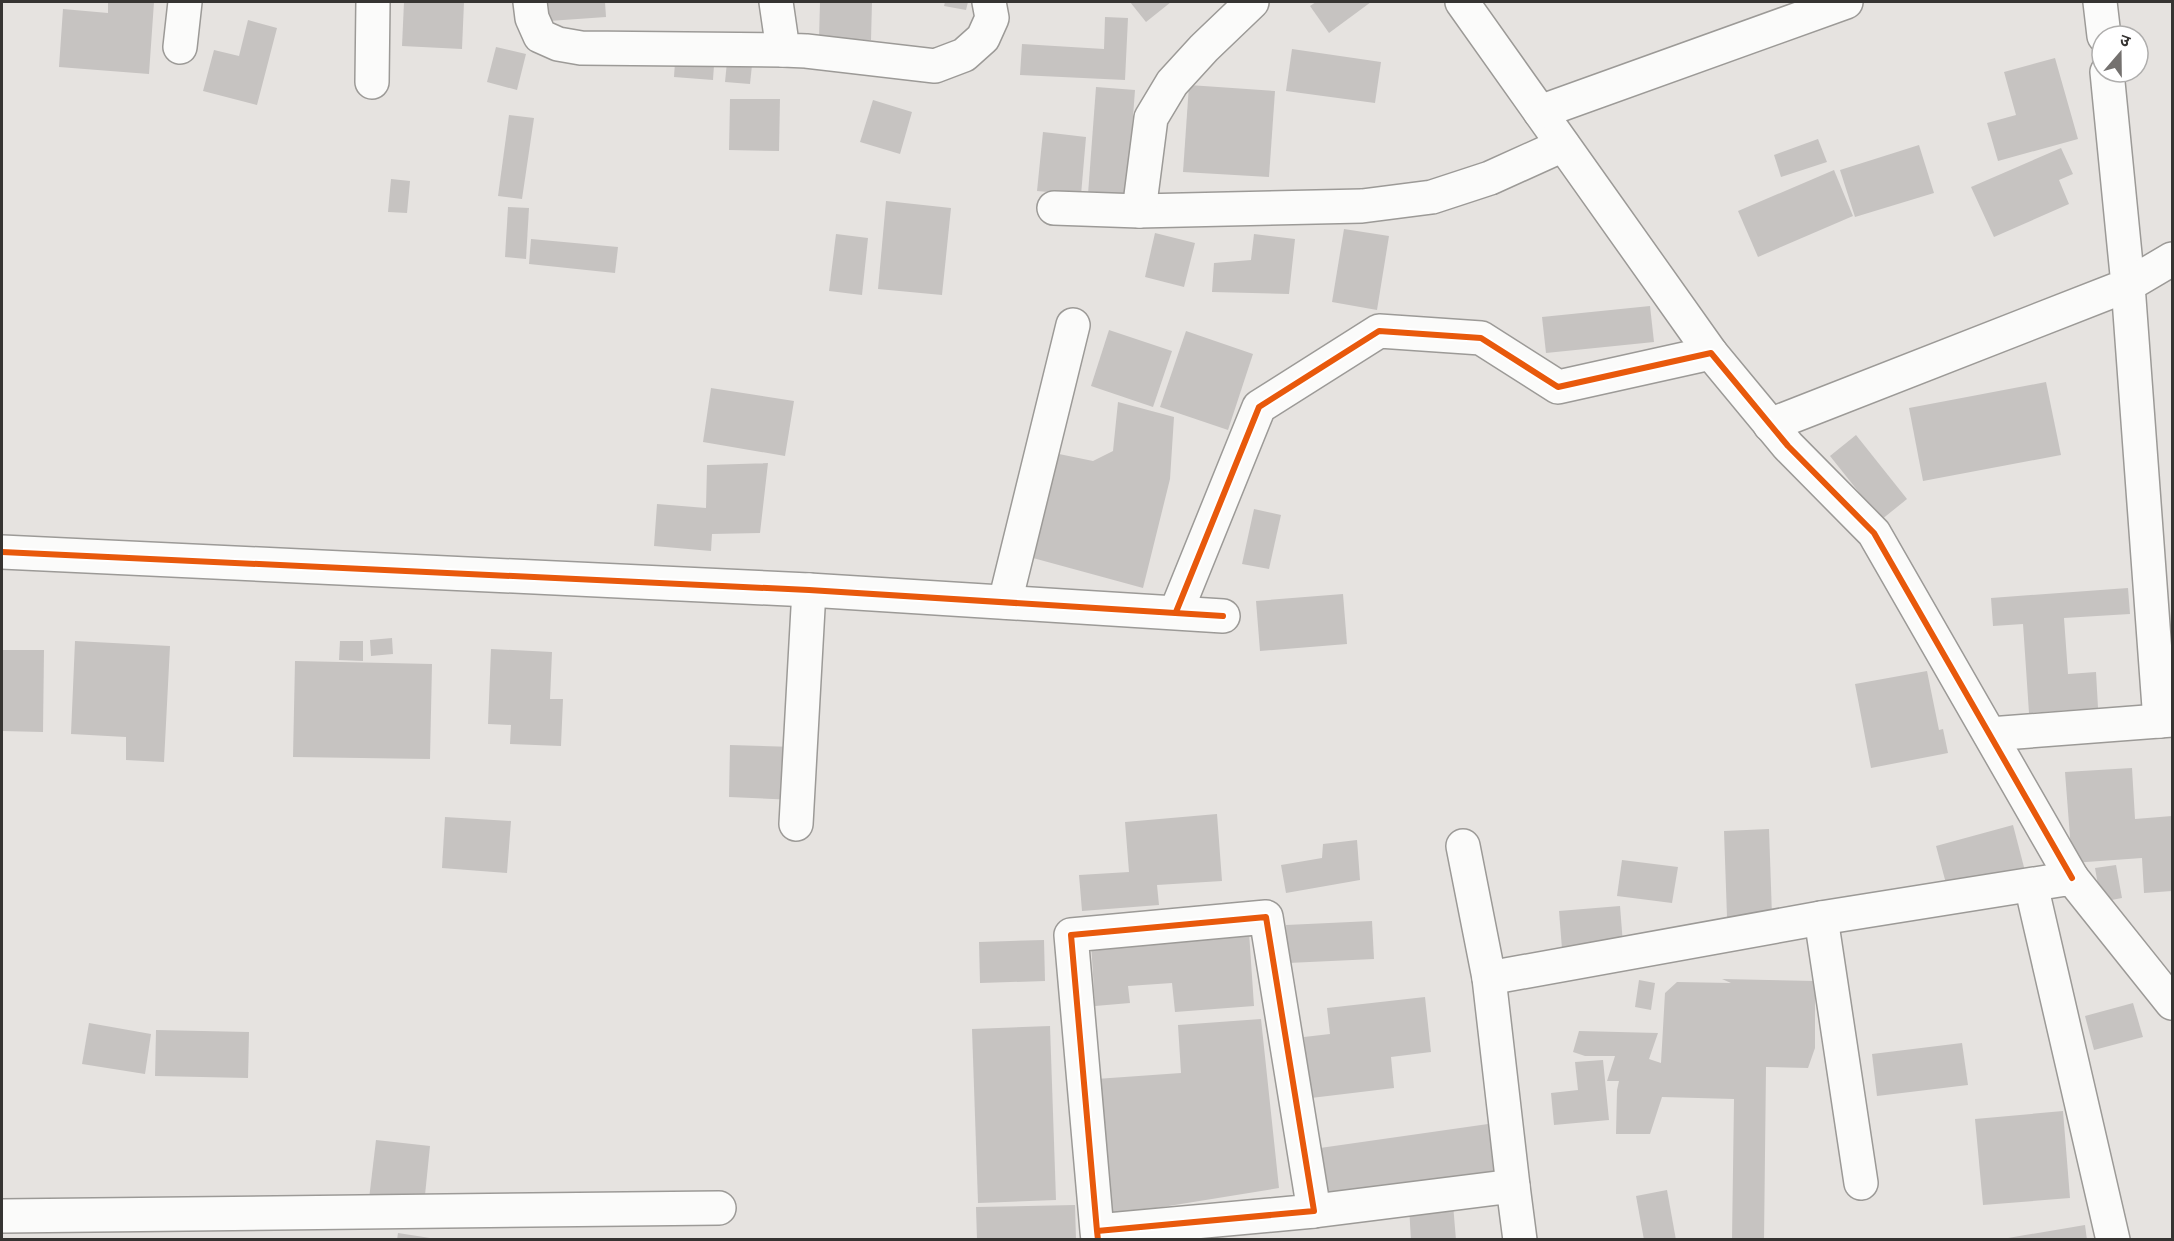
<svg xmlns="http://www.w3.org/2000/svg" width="2174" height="1241" font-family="'Libre Baskerville','Noto Sans Devanagari',serif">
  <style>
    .building { fill: #c6c3c1 }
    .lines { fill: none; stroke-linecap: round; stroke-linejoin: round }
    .minor-casing { stroke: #9c9a97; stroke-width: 36 }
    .minor { stroke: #fbfbfa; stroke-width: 33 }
    .cycleway-casing { stroke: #fff; stroke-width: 10 }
    .cycleway { stroke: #e8590c; stroke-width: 6 }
  </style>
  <rect width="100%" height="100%" fill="#e6e3e0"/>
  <g class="building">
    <path d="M 108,2 L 154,2 L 149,74 L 59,67 L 63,9 L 108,13 Z"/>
    <path d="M 404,2 L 464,2 L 462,49 L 402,46 Z"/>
    <path d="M 548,2 L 605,2 L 606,17 L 549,21 Z"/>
    <path d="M 820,2 L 872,2 L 871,40 L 819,39 Z"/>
    <path d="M 945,2 L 968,2 L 966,10 L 944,6 Z"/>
    <path d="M 1130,2 L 1171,2 L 1146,22 Z"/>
    <path d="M 1316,2 L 1371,2 L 1329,33 L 1310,6 Z"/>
    <path d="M 1105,17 L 1128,18 L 1125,80 L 1020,75 L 1022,44 L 1104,49 Z"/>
    <path d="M 248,20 L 277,28 L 257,105 L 203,91 L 214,50 L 239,56 Z"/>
    <path d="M 496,47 L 526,54 L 517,90 L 487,82 Z"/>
    <path d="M 1292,49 L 1381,62 L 1375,103 L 1286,91 Z"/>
    <path d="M 2055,58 L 2078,139 L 1998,161 L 1987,123 L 2016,115 L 2004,72 Z"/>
    <path d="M 675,62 L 714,65 L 713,80 L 674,77 Z"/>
    <path d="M 727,62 L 752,65 L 750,84 L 725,82 Z"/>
    <path d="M 1189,85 L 1275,91 L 1269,177 L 1183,172 Z"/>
    <path d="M 1096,87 L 1135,90 L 1127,197 L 1088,194 Z"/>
    <path d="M 730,99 L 780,99 L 779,151 L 729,150 Z"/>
    <path d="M 873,100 L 912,112 L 900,154 L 860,142 Z"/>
    <path d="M 509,115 L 534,118 L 522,199 L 498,196 Z"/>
    <path d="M 1043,132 L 1086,137 L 1081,195 L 1037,191 Z"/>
    <path d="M 1818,139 L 1827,162 L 1781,177 L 1774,155 Z"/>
    <path d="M 1919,145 L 1934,193 L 1855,217 L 1840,170 Z"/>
    <path d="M 2061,148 L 2073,174 L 2059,180 L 2069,204 L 1994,237 L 1971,187 Z"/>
    <path d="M 1834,170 L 1853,216 L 1758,257 L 1738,211 Z"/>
    <path d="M 391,179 L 410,181 L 407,213 L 388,212 Z"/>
    <path d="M 886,201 L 951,208 L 942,295 L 878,289 Z"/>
    <path d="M 508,207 L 529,208 L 526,259 L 505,257 Z"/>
    <path d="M 1344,229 L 1389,236 L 1377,310 L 1332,302 Z"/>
    <path d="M 1155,233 L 1195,243 L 1184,287 L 1145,277 Z"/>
    <path d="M 836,234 L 868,238 L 862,295 L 829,291 Z"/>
    <path d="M 1254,234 L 1295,239 L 1289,294 L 1212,292 L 1214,263 L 1251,260 Z"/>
    <path d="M 531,239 L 618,247 L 615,273 L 529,264 Z"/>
    <path d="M 1650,306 L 1654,342 L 1546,353 L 1542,317 Z"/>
    <path d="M 1109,330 L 1172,351 L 1153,407 L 1091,386 Z"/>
    <path d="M 1186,331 L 1253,354 L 1228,430 L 1160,407 Z"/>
    <path d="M 2046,382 L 2061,455 L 1923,481 L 1909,408 Z"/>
    <path d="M 711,388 L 794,401 L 785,456 L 703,442 Z"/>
    <path d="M 1118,402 L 1174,417 L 1170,479 L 1143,588 L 1033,558 L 1059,454 L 1093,461 L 1113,451 Z"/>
    <path d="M 1856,435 L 1907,499 L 1881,520 L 1830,456 Z"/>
    <path d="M 768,463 L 760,533 L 712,534 L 711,551 L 654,546 L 657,504 L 706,508 L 707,465 Z"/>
    <path d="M 1254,509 L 1281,515 L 1269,569 L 1242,564 Z"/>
    <path d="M 2128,588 L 2130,614 L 2064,618 L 2068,674 L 2096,672 L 2098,708 L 2029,713 L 2023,624 L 1993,626 L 1991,598 Z"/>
    <path d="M 1343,594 L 1347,644 L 1260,651 L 1256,601 Z"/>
    <path d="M 392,638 L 393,654 L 371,656 L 370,640 Z"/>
    <path d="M 75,641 L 170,646 L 164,762 L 126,760 L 126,737 L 71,734 Z"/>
    <path d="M 340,641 L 363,641 L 363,661 L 339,660 Z"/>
    <path d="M 491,649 L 552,652 L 550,699 L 563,699 L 561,746 L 510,744 L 511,725 L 488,724 Z"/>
    <path d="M 2,650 L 44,650 L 43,732 L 2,731 Z"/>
    <path d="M 295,661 L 432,664 L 430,759 L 293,757 Z"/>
    <path d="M 1927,671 L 1939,730 L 1943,729 L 1948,753 L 1871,768 L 1855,684 Z"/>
    <path d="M 730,745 L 795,747 L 794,800 L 729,797 Z"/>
    <path d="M 2132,768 L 2135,819 L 2172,816 L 2172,891 L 2144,893 L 2142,858 L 2072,863 L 2065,772 Z"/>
    <path d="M 1217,814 L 1222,881 L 1157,885 L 1159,905 L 1082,911 L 1079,875 L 1129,872 L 1125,822 Z"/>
    <path d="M 445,817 L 511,821 L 507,873 L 442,868 Z"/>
    <path d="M 2013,825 L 2025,871 L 1948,891 L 1936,846 Z"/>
    <path d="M 1769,829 L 1772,916 L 1727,917 L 1724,831 Z"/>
    <path d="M 1357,840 L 1360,880 L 1286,893 L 1281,865 L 1322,858 L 1323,844 Z"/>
    <path d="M 1622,860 L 1678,867 L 1672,903 L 1617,896 Z"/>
    <path d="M 2116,865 L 2122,898 L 2101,902 L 2095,868 Z"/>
    <path d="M 1620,906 L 1623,944 L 1562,949 L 1559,911 Z"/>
    <path d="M 1372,921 L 1374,959 L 1288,963 L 1286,925 Z"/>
    <path d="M 1249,932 L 1254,1006 L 1175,1012 L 1172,983 L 1128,986 L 1130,1003 L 1095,1006 L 1091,943 Z"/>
    <path d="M 1044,940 L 1045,981 L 980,983 L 979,942 Z"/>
    <path d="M 1722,979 L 1815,981 L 1815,1048 L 1808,1068 L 1766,1067 L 1764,1240 L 1732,1240 L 1734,1099 L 1662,1097 L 1650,1134 L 1616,1134 L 1617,1090 L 1619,1081 L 1607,1081 L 1615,1056 L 1585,1056 L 1573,1052 L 1579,1031 L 1658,1033 L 1649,1059 L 1661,1063 L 1665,993 L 1677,982 L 1731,983 Z"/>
    <path d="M 1639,980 L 1655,983 L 1651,1010 L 1635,1007 Z"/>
    <path d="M 1425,997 L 1431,1052 L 1391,1057 L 1394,1088 L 1311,1098 L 1304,1037 L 1330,1034 L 1327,1008 Z"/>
    <path d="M 2133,1003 L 2143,1037 L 2094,1050 L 2085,1016 Z"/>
    <path d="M 1261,1019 L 1279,1188 L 1113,1215 L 1096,1079 L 1181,1073 L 1178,1025 Z"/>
    <path d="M 89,1023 L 151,1034 L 145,1074 L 82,1064 Z"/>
    <path d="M 1050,1026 L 1056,1200 L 978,1203 L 972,1029 Z"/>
    <path d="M 156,1030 L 249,1032 L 248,1078 L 155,1076 Z"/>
    <path d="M 1962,1043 L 1968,1085 L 1877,1096 L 1872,1054 Z"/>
    <path d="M 1603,1060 L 1609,1120 L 1554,1125 L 1551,1093 L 1578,1090 L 1575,1062 Z"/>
    <path d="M 2063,1111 L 2070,1198 L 1983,1205 L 1975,1119 Z"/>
    <path d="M 1488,1124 L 1495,1175 L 1328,1198 L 1320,1148 Z"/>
    <path d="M 376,1140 L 430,1146 L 424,1205 L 369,1199 Z"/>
    <path d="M 1667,1190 L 1676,1240 L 1644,1240 L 1636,1196 Z"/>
    <path d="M 1453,1204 L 1456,1240 L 1411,1240 L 1409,1207 Z"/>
    <path d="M 1075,1205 L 1076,1240 L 977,1240 L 976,1207 Z"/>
    <path d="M 2085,1225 L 2087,1240 L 2008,1240 L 2008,1238 Z"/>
    <path d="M 398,1233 L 430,1238 L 430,1240 L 397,1240 Z"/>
  </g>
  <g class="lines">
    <g class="minor-casing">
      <g id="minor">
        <path d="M 530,2 L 532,18 L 540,36 L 558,44 L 581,48 L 783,50"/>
        <path d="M 776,2 L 783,50 L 806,51 L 935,66 L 964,55 L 983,38 L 992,18 L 989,2"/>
        <path d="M 1462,2 L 1711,353"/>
        <path d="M 2100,2 L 2104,36"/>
        <path d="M 180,47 L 185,2"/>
        <path d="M 372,82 L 373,2"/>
        <path d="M 1540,112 L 1846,2"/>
        <path d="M 1054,208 L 1139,211 L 1362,206 L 1432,197 L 1490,178 L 1563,145"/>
        <path d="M 1139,211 L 1151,118 L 1172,83 L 1204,48 L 1252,2"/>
        <path d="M 1770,425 L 2128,285 L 2107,72"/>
        <path d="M 2,552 L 809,590 L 1223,616"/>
        <path d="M 1005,602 L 1073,325"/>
        <path d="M 1176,612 L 1259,407 L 1379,331 L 1481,338 L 1558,387 L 1711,353 L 1788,446 L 1874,533 L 2072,878"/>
        <path d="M 2160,721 L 2128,285 L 2172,259"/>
        <path d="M 1990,734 L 2172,720"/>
        <path d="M 796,824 L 809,590"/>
        <path d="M 1463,846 L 1489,978"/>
        <path d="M 2031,885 L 2113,1240"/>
        <path d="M 1821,918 L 1861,1183"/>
        <path d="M 1513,1186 L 1489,978 L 1821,918 L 2072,878 L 2172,1003"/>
        <path d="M 1314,1211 L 1513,1186 L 1520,1240"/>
        <path d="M 2,1216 L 719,1208"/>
        <path d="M 1097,1231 L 1314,1211 L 1266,917 L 1071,935 L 1097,1231 L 1098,1240"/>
      </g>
    </g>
    <use href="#minor" class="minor"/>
    <g class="cycleway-casing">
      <g id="cycleway">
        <path d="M 2,552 L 809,590 L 1223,616"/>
        <path d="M 1176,612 L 1259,407 L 1379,331 L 1481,338 L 1558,387 L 1711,353 L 1788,446 L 1874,533 L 2072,878"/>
        <path d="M 1097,1231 L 1314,1211 L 1266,917 L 1071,935 L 1097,1231 L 1098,1240"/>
      </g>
    </g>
    <use href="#cycleway" class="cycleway"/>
  </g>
  <rect width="2174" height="1241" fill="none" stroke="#363432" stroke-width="6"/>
  <g transform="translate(2120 54) rotate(20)"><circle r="28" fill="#ffffff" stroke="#afaead" stroke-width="1.5"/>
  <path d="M0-4.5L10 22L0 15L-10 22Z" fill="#74716f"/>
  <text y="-9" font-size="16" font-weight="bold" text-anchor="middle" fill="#363432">उ</text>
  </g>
</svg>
